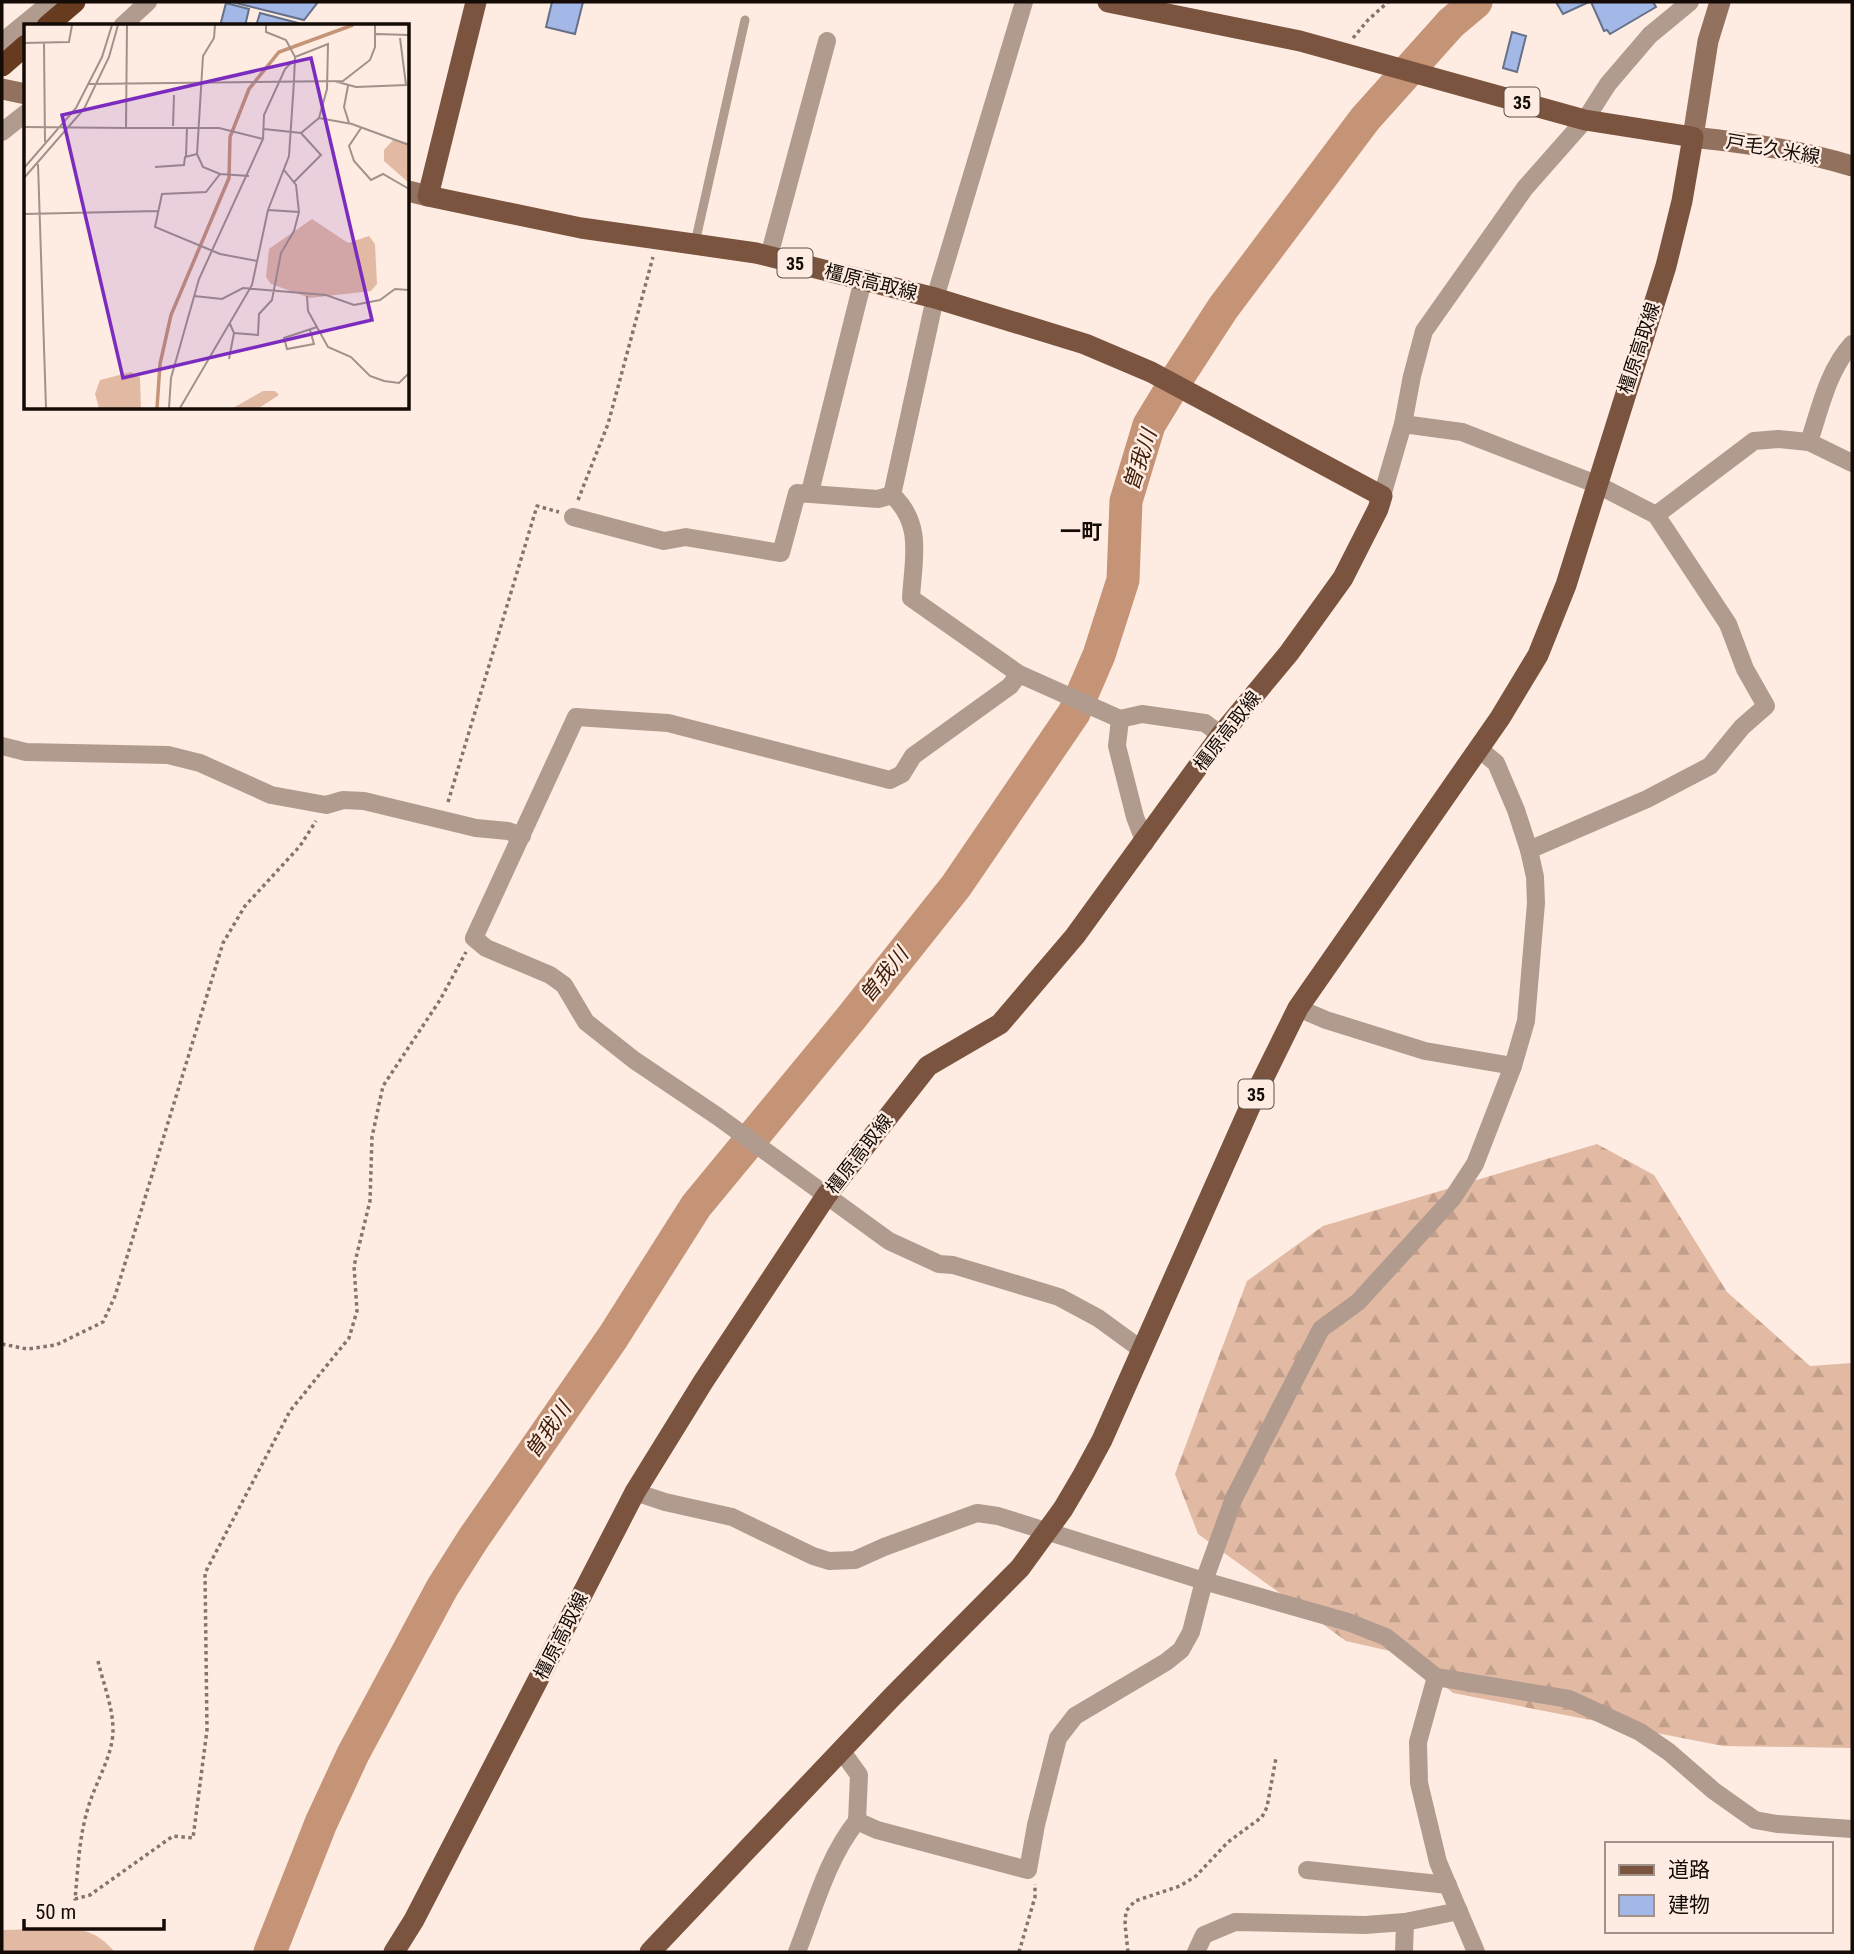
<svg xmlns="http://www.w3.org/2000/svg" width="1854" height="1954" font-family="'Roboto Condensed','Noto Sans JP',sans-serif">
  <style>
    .forest { fill: url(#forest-firs) }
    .pitch { fill: #e2baa3 }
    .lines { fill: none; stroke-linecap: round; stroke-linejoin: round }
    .river { stroke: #c59477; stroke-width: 33 }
    .building { fill: #a4b8e8; stroke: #667088; stroke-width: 2 }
    .path { stroke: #82756d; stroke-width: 3.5; stroke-dasharray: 3.5 3.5; stroke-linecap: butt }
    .lane { stroke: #b19b8e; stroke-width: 9 }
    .street { stroke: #b19b8e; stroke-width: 18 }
    .secondary { stroke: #92725f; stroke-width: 21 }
    .primary { stroke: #7a543e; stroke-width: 21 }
    .highway { stroke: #663b20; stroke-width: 21 }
    .labels { text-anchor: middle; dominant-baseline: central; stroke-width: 5; stroke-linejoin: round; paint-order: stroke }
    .shield { fill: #feece2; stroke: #5a4e48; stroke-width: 2 }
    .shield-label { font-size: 18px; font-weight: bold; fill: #140b06 }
    .street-label { font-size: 19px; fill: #140b06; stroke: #feece2 }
    .water-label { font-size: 21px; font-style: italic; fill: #42200a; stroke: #feece2 }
    .neighbourhood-label { font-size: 21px; font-weight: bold; fill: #140b06; stroke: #feece2 }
    .inset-river { fill: none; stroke: #c59477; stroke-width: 3.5 }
    .inset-road { fill: none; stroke: #a0928a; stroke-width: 2 }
    .view { fill: #7b2cbf; fill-opacity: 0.15; stroke: #7b2cbf; stroke-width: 3.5 }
    .inset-edge { fill: none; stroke: #140b06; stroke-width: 3.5 }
  </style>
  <defs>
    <pattern id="forest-firs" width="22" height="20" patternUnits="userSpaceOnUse" patternTransform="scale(1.75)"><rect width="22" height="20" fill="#e2baa3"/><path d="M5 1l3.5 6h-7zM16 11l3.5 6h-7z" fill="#c19f8b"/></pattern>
  </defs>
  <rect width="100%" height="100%" fill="#feece2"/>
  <path class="forest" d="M 1597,1144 L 1654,1175 L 1727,1292 L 1810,1366 L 1852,1363 L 1852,1748 L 1723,1746 L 1453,1693 L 1407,1655 L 1346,1641 L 1198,1534 L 1175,1474 L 1247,1281 L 1323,1226 Z"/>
  <path class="pitch" d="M 71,1928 C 93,1932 100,1936 115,1952 L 2,1952 L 2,1930 Z"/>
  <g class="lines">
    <path class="river" d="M 270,1952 L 321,1823 L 353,1754 L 442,1588 L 473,1539 L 613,1337 L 696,1206 L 851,1018 L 956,886 L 1074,713 L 1099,655 L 1123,580 L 1126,501 L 1149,425 L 1180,374 L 1223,308 L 1365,119 L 1451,23 L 1476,2"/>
  </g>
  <g class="building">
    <path d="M 232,2 L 318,2 L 304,20 Z"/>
    <path d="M 552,2 L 583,2 L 575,34 L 546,27 Z"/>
    <path d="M 1556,2 L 1589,2 L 1563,14 Z"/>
    <path d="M 1591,2 L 1653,2 L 1656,7 L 1610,34 L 1607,30 L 1604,31 Z"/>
    <path d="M 226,3 L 249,9 L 245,26 L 220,26 Z"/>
    <path d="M 260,13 L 298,23 L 297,26 L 256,26 Z"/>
    <path d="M 1512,32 L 1526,36 L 1517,72 L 1503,68 Z"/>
  </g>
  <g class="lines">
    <g class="path">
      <path d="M 1353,38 L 1368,20 L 1388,2"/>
      <path d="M 578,500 L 608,424 L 653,257"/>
      <path d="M 448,802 L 537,506 L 559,512"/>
      <path d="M 2,1344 L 27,1349 L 56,1345 L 103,1322 L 115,1296 L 223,943 L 245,906 L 300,846 L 316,821"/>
      <path d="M 98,1661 C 103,1683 113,1707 113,1730 C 113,1756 95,1783 88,1808 C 79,1837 78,1869 75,1899 L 90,1895 L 173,1836 L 193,1838 L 207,1730 L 205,1573 L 290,1411 L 349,1338 L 357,1311 L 354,1266 L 370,1201 L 372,1137 L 383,1086 L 440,1000 L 466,952"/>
      <path d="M 1019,1952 L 1035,1897 L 1035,1884"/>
      <path d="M 1128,1952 L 1125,1924 L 1126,1911 L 1135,1901 L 1180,1886 L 1196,1876 L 1228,1842 L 1262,1817 L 1267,1807 L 1276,1758"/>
    </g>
    <path class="lane" d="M 695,243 L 745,20"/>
    <g class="street">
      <path d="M 1024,2 L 935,298 L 892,495 C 924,524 913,560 911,598 L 1019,674 L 1120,719 L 1142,714 L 1205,723 L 1221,735"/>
      <path d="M 122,26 L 148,2"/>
      <path d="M 2,42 L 51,2"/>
      <path d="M 2,132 L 26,113"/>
      <path d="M 769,256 L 827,41"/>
      <path d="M 1403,424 L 1462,432 L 1596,484 L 1656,515 L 1728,624 L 1745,669 L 1766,706 L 1742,727 L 1710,766 L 1647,799 L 1529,850"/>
      <path d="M 1809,442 C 1820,409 1828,370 1852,344"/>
      <path d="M 810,492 L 863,280"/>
      <path d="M 1382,496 L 1403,424 L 1412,376 L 1424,331 L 1525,188 L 1585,120 L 1608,84 L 1650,35 L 1690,2"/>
      <path d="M 1656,515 L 1754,441 L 1778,439 L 1809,442 L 1852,463"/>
      <path d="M 573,517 L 664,541 L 686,537 L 781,553 L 797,493 L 878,499 L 892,495"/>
      <path d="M 1019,674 L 1010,686 L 913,756 L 902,774 L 890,780 L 668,723 L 576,717 L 474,938 L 486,948 L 550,975 L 564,985 L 586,1022 L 634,1060 L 717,1116 L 889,1241 L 939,1264 L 953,1265 L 1059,1297 L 1098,1318 L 1142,1350"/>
      <path d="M 1120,719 L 1117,746 L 1135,817 L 1145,843"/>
      <path d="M 2,746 L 26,752 L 168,755 L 200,763 L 271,795 L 326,805 L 343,800 L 364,801 L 476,828 L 508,831 L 522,836"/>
      <path d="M 1298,1008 L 1326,1020 L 1425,1051 L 1513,1066"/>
      <path d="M 635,1492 L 665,1502 L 732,1517 L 813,1556 L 829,1561 L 855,1560 L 884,1547 L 977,1513 L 998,1516 L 1204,1581 L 1348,1622 L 1386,1637 L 1436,1677 L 1569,1699 L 1640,1732 L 1669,1752 L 1714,1791 L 1755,1820 L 1777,1824 L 1852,1829"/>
      <path d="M 1436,1677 L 1418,1742 L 1419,1783 L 1438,1862 L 1476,1952"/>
      <path d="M 841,1750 L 859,1775 L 857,1821 L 877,1830 L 1028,1870 L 1036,1825 L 1058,1738 L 1075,1716 L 1166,1662 L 1181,1650 L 1191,1632 L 1204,1581 L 1234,1498 L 1321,1329 L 1358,1302 L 1452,1199 L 1475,1164 L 1513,1066 L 1526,1021 L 1536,903 L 1535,877 L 1529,850 L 1516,810 L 1496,763 L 1479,749"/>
      <path d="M 1307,1870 L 1448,1885"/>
      <path d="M 797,1952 C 814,1909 827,1858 857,1821"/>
      <path d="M 1196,1952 L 1204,1935 L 1235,1922 L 1365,1925 L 1405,1922 L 1459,1911"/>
      <path d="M 1404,1952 L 1405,1922"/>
    </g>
    <g class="secondary">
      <path d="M 1720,2 L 1708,41 L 1693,137 C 1746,143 1800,150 1852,166"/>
      <path d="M 2,89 L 26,94"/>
      <path d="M 408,191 L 428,196"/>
    </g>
    <g class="primary">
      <path d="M 394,1952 L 414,1920 L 635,1492 L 703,1382 L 826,1196 L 928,1066 L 1000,1024 L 1075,936 L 1221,735 L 1289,653 L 1343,578 L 1378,509 L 1382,496 L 1151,372 L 1085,344 L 935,298 L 756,253 L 581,228 L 428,196 L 476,2"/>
      <path d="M 650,1952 L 891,1698 L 1020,1568 L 1063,1509 L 1083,1475 L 1102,1440 L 1257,1091 L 1298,1008 L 1500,718 L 1538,655 L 1566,585 L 1666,266 L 1682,201 L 1693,137 L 1585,120 L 1300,41 L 1108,2"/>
    </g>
    <g class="highway">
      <path d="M 47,26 L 75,2"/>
      <path d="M 2,66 L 26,45"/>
    </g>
  </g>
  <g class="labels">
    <g class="shield">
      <rect x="1504.5" y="87.5" width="35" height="29" rx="5"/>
      <rect x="777.5" y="248.5" width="35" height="29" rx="5"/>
      <rect x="1238.5" y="1079.5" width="35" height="29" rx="5"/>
    </g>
    <g class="shield-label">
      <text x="1522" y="102">35</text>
      <text x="795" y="263">35</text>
      <text x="1256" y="1094">35</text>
    </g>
    <g class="street-label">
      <text transform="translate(1773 149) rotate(10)">戸毛久米線</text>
      <text transform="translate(871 282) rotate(14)">橿原高取線</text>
      <text transform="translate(1639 348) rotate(-72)">橿原高取線</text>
      <text transform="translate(1227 731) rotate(-52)">橿原高取線</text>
      <text transform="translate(859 1154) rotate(-52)">橿原高取線</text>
      <text transform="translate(561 1636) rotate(-63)">橿原高取線</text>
    </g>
    <g class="water-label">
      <text transform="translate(1140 460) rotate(-72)">曽我川</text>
      <text transform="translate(884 975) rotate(-51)">曽我川</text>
      <text transform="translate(548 1430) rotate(-55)">曽我川</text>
    </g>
    <g class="neighbourhood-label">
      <text x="1081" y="532">一町</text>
    </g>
  </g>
  <g transform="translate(24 24)">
    <rect width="385" height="385" fill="#feece2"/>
    <path d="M 370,115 L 385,119 L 385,159 L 360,137 L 360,126 ZM 288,195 L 324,219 L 345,212 L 351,220 L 353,260 L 347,267 L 286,274 L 247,260 L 242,253 L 245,225 ZM 239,367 L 251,367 L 255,371 L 235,384 L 209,384 Z" fill="#e2baa3"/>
    <path d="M 107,348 L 116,353 L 117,384 L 75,384 L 71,370 L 76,356 Z" fill="#e2baa3"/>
    <path class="inset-river" d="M 133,384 L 136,340 L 147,291 L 205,154 L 206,113 L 225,65 L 255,28 L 329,1"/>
    <path class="inset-road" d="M 103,1 L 102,104 L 195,104 L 239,115 L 175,255 L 147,354 L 145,384M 191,1 L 190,14 L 179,32 L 173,130 L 179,143 L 196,150 L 225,152M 242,1 L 242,8 L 262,16 L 271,33 L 270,57M 352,10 L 385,11M 0,19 L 45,18 L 48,1M 20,19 L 21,118M 271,33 L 304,20 L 303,65 L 295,94M 310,57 L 332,63 L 382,61 L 376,14M 64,60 L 319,57 L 346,36 L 351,23 L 351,1M 324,62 L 320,83 L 325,99M 149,102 L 150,71M 0,103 L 102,104M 337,104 L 325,122 L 330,137 L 347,156 L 359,150 L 385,165M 240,105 L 277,109 L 297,131 L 270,158M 277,109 L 295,94 L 328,100 L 385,121M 239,115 L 240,91 L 261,45 L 269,37M 162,132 L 163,103M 14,140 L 22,384M 131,143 L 160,141 L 161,133 L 173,130M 0,144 L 52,84 L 78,33 L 88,1M 196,150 L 182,168 L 138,170 L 131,203 L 196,230 L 233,237M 0,154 L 60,85 L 85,33 L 94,1M 244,186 L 275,188M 0,190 L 134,187M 170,272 L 198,275 L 219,264 L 302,271 L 330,281 L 356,276 L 371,265 L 385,266M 283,272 L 284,287 L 304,323 L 327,333 L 346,352 L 360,357 L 375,359 L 385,349M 206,300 L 210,309 L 234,311 L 235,290 L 248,276 L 257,229 L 270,207 L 275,188 L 272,161 L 260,146M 286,306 L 290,320 L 263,325 L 260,314 L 293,303M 205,335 L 210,309M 156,384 L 228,261 L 244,186 L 265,132 L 270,57"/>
    <path class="view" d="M 287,34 L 348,296 L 99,354 L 38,91 Z"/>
    <rect width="385" height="385" class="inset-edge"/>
  </g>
  <rect width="1854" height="1954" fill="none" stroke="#140b06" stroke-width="7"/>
  <rect x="1605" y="1842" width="228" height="91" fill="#feece2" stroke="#a0928a" stroke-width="2"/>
  <rect x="1619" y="1865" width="35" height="10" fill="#7a543e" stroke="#a0928a" stroke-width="2"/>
  <text x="1668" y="1877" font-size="21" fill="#140b06">道路</text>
  <rect x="1619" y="1895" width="35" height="21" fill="#a4b8e8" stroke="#a0928a" stroke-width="2"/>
  <text x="1668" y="1912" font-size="21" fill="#140b06">建物</text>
  <path d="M24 1919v10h140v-10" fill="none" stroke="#140b06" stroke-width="3.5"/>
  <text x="35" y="1919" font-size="21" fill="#140b06" stroke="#feece2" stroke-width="5" paint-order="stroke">50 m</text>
</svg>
